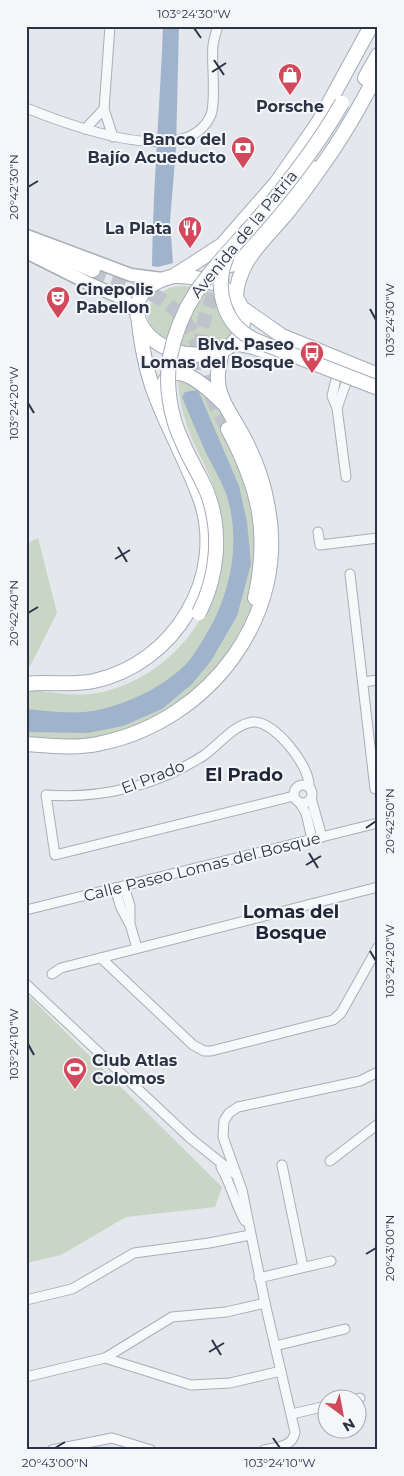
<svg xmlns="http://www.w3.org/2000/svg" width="404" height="1476" font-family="Montserrat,sans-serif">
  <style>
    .green { fill: #c9d6c5 }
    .water { fill: #9fb4cc }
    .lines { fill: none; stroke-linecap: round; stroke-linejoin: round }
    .primary-tunnel { stroke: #bfc3cb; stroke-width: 14; stroke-dasharray: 14 7; stroke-linecap: butt }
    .street-casing { stroke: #a9aeb7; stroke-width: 11 }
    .secondary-casing { stroke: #a9aeb7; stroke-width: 15 }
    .primary-casing { stroke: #a3abb8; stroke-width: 16 }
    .street { stroke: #f7f8fa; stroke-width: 9 }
    .secondary { stroke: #fff; stroke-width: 12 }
    .primary { stroke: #fff; stroke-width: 14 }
    .primary-bridge-casing { stroke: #a3abb8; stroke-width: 16; stroke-linecap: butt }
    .primary-bridge { stroke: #fff; stroke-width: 14 }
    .ticks { fill: none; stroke: #2b3445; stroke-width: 2 }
    .labels { text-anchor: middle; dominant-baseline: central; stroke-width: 4; stroke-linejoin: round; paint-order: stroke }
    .poi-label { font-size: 16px; font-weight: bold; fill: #2b3445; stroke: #f4f6f9; text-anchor: end }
    .street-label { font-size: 16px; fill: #2b3445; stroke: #f4f6f9 }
    .neighbourhood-label { font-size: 18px; font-weight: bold; fill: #1d2536; stroke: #f4f6f9 }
    .neatline { fill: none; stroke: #2b3445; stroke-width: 2 }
    .ticks-label { font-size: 12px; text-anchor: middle; fill: #2b3445 }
  </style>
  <rect width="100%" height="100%" fill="#e4e7ec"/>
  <g class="green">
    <path d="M 201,287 L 224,298 L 235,330 C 232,334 229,340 225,342 C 199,360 130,334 152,302 C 157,295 162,291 170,288 C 179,285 192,287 201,287 Z"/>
    <path d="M 178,381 L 192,382 L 220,406 L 233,427 L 239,462 L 256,512 L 257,585 L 250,614 L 239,649 L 172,713 L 82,744 L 26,742 L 26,689 C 51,692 77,698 102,692 C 170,677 220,613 224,545 C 224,533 221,519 219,507 C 215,478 196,453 187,426 C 182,411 179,397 178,381 Z"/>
    <path d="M 38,538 L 57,613 L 30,666 L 26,666 L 26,544 Z"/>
    <path d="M 26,993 L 222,1187 L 215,1207 L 126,1217 L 61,1255 L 26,1263 Z"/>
  </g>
  <g class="water">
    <path d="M 163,26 L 179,26 L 176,149 L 170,221 L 173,263 L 158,267 L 152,266 C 153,186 160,106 163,26 Z"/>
    <path d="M 198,390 L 239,486 L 247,522 L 251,564 L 237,616 L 211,661 L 192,684 L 162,709 L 123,726 L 88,733 L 26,732 L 26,709 C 47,711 78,715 98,710 C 130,703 165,686 188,662 C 193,656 197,649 201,643 C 226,605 239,558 231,513 C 228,491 216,473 206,453 C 198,435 190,416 182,397 L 185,392 Z"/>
  </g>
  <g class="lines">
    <g class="primary-tunnel">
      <path d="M 93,270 C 136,288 185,297 198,349"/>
      <path d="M 224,276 C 202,311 192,351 209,391 C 214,404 221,417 228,429"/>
    </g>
    <g class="street-casing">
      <g id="street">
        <path d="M 110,26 L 104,109 L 113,137"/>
        <path d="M 26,108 C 66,124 184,170 210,117 C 217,104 211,62 213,45 C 214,39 216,32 218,26"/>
        <path d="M 85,129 L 104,109"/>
        <path d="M 336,379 L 332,396 L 337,408 L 346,477"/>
        <path d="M 337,408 L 346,383"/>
        <path d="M 318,532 L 320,545 L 378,538"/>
        <path d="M 350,574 L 375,789"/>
        <path d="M 363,682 L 378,680"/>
        <circle cx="303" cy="794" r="9"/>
        <path d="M 294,796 L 55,855 L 46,795 C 101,799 156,786 203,756 C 218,746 234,724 253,722 C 274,720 311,767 309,787"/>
        <path d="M 311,798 L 322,837"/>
        <path d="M 300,803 L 306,813 L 312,839"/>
        <path d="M 124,886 L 130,906 L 130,924 L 137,948"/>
        <path d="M 115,888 L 121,908 L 129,923"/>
        <path d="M 26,910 L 378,823"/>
        <path d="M 101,958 L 193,1045 L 204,1051 L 211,1051 L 333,1020 L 341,1013 L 378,947"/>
        <path d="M 52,974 L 61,968 L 378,887"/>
        <path d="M 26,984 L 190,1138 L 235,1174"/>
        <path d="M 330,1161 L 378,1124"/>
        <path d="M 282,1165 L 303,1267"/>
        <path d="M 221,1167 C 231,1184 235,1204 245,1221"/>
        <path d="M 259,1278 L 331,1261"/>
        <path d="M 26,1300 L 72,1289 L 134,1253 L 209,1243 L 250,1235"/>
        <path d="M 275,1346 L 345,1329"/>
        <path d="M 105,1358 L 172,1317 L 226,1312 L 265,1303"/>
        <path d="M 26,1377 L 105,1358 L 191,1385 L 230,1383 L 281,1371"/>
        <path d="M 356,1399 L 360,1398"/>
        <path d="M 292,1414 L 326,1406"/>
        <path d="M 52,1450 L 112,1438 L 151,1450"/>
        <path d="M 264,1450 C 277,1447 293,1447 295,1432 L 265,1303 L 242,1190 L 223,1137 L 224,1121 L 229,1113 L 238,1107 L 360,1081 L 378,1072"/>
      </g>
    </g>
    <g class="secondary-casing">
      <g id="secondary">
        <path d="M 27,236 L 131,275 L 162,279"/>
        <path d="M 26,252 L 88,283 L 124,299 L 137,313"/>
      </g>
    </g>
    <g class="primary-casing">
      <g id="primary">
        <path d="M 365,78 L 378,55"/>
        <path d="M 26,242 L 93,270"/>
        <path d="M 231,265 L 310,166"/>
        <path d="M 174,276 L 222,245 L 277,182 L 318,123 L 371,26"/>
        <path d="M 174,276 C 203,275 255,291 241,331 C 237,340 230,348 220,351 C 152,372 98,294 174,276 Z"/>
        <path d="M 236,299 C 236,263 265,239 287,213 C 299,198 310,183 321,167 C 343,137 361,105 378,72"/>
        <path d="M 242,308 L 282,336 L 378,375"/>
        <path d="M 233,343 L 253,347 L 276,355"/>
        <path d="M 163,386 C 173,353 212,392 223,403"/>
        <path d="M 228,429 C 259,488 270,532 255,598"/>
        <path d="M 26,684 C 49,681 71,686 94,681 C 174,664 228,576 200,498 C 187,462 168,429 155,394 C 146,371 142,348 139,324"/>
        <path d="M 26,744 C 51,746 77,749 102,743 C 210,720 291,614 267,503 C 263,479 254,457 243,436 C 234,419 219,400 218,381 C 217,371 220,360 222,351"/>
      </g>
    </g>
    <use href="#street" class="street"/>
    <use href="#secondary" class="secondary"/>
    <use href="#primary" class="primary"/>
    <g class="primary-bridge-casing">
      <g id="primary-bridge">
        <path d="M 227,256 C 213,288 223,326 257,341 L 378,388"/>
        <path d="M 199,613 C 218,576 222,531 207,492 C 200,475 189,459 182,441 C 170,416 165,384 170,357 C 182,295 216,267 255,222 C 287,185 318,145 342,103"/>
      </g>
    </g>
    <use href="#primary-bridge" class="primary-bridge"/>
  </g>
  <path class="ticks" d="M 194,28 L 201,38M 214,60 L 224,75M 212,72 L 226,63M 28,187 L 38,181M 370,309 L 376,320M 28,403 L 34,413M 118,547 L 127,562M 115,559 L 130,550M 28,613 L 38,607M 366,828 L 376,821M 309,853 L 318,868M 306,865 L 321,856M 370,951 L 376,961M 28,1044 L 34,1055M 366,1254 L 376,1248M 212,1340 L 221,1355M 209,1352 L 224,1343M 273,1438 L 280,1448M 55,1448 L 65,1442"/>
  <defs>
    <g id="shop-pin" transform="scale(1.25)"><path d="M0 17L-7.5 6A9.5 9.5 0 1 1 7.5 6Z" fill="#d1495b" stroke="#f4f6f9"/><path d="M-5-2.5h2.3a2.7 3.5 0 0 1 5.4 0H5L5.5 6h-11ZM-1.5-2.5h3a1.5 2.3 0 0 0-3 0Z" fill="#fff"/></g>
    <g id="bank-pin" transform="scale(1.25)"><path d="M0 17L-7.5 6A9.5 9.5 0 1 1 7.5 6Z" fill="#d1495b" stroke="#f4f6f9"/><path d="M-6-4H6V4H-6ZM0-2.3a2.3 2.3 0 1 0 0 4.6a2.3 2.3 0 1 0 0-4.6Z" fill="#fff"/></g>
    <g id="restaurant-pin" transform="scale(1.25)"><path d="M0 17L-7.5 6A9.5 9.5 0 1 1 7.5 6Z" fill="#d1495b" stroke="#f4f6f9"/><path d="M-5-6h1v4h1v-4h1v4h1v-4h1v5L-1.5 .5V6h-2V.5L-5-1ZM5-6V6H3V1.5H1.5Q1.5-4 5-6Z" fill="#fff"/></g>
    <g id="theatre-pin" transform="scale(1.25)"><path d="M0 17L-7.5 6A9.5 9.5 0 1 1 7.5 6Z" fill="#d1495b" stroke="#f4f6f9"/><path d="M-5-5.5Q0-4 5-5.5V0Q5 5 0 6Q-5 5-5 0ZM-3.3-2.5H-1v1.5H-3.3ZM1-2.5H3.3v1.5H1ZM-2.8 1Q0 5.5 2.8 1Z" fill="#fff"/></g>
    <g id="bus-pin" transform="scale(1.25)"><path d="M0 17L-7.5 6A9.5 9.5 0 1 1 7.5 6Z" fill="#d1495b" stroke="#f4f6f9"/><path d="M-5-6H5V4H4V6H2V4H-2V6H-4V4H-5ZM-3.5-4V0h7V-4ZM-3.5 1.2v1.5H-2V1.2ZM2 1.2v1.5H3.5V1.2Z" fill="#fff"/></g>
    <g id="stadium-pin" transform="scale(1.25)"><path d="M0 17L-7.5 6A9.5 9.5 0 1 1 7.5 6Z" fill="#d1495b" stroke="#f4f6f9"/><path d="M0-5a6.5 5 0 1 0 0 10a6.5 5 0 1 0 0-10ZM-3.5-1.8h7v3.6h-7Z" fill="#fff"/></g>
  </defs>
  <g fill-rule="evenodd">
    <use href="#shop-pin" x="290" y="75"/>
    <use href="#bank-pin" x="243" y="148"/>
    <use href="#restaurant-pin" x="190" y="228"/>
    <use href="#theatre-pin" x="58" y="298"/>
    <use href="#bus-pin" x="312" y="353"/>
    <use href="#stadium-pin" x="75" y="1069"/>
  </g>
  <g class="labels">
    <g class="poi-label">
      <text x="290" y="106" text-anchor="middle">Porsche</text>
      <text x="226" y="139">Banco del<tspan x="226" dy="18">Bajío Acueducto</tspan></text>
      <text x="172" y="228">La Plata</text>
      <text x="76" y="289" text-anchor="start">Cinepolis<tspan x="76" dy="18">Pabellon</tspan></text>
      <text x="294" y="344">Blvd. Paseo<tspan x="294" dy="18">Lomas del Bosque</tspan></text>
      <text x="92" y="1060" text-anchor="start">Club Atlas<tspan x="92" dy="18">Colomos</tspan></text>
    </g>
    <g class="street-label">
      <text transform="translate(244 234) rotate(-51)">Avenida de la Patria</text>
      <text transform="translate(153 777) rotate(-21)">El Prado</text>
      <text transform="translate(202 867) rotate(-14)">Calle Paseo Lomas del Bosque</text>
    </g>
    <g class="neighbourhood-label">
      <text x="244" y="775">El Prado</text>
      <text x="291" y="912">Lomas del<tspan x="291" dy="21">Bosque</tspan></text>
    </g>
  </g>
  <rect width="404" height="1476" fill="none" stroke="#f4f6f9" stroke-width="55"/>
  <g transform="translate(342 1414) rotate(148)"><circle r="24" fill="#f4f6f9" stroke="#a4a8b1"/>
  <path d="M0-4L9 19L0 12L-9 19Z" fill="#d1495b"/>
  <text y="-8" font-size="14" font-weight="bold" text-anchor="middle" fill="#2b3445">N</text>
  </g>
  <rect x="28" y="28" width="348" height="1420" class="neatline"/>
  <g class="ticks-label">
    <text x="194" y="18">103°24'30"W</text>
    <text transform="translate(14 187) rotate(-90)" y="4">20°42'30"N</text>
    <text transform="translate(390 320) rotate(-90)" y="4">103°24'30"W</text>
    <text transform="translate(14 403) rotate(-90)" y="4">103°24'20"W</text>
    <text transform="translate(14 613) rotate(-90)" y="4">20°42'40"N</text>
    <text transform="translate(390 821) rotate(-90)" y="4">20°42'50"N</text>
    <text transform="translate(390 961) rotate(-90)" y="4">103°24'20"W</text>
    <text transform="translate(14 1044) rotate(-90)" y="4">103°24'10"W</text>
    <text transform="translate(390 1248) rotate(-90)" y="4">20°43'00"N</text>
    <text x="55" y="1467">20°43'00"N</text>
    <text x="280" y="1467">103°24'10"W</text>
  </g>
</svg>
